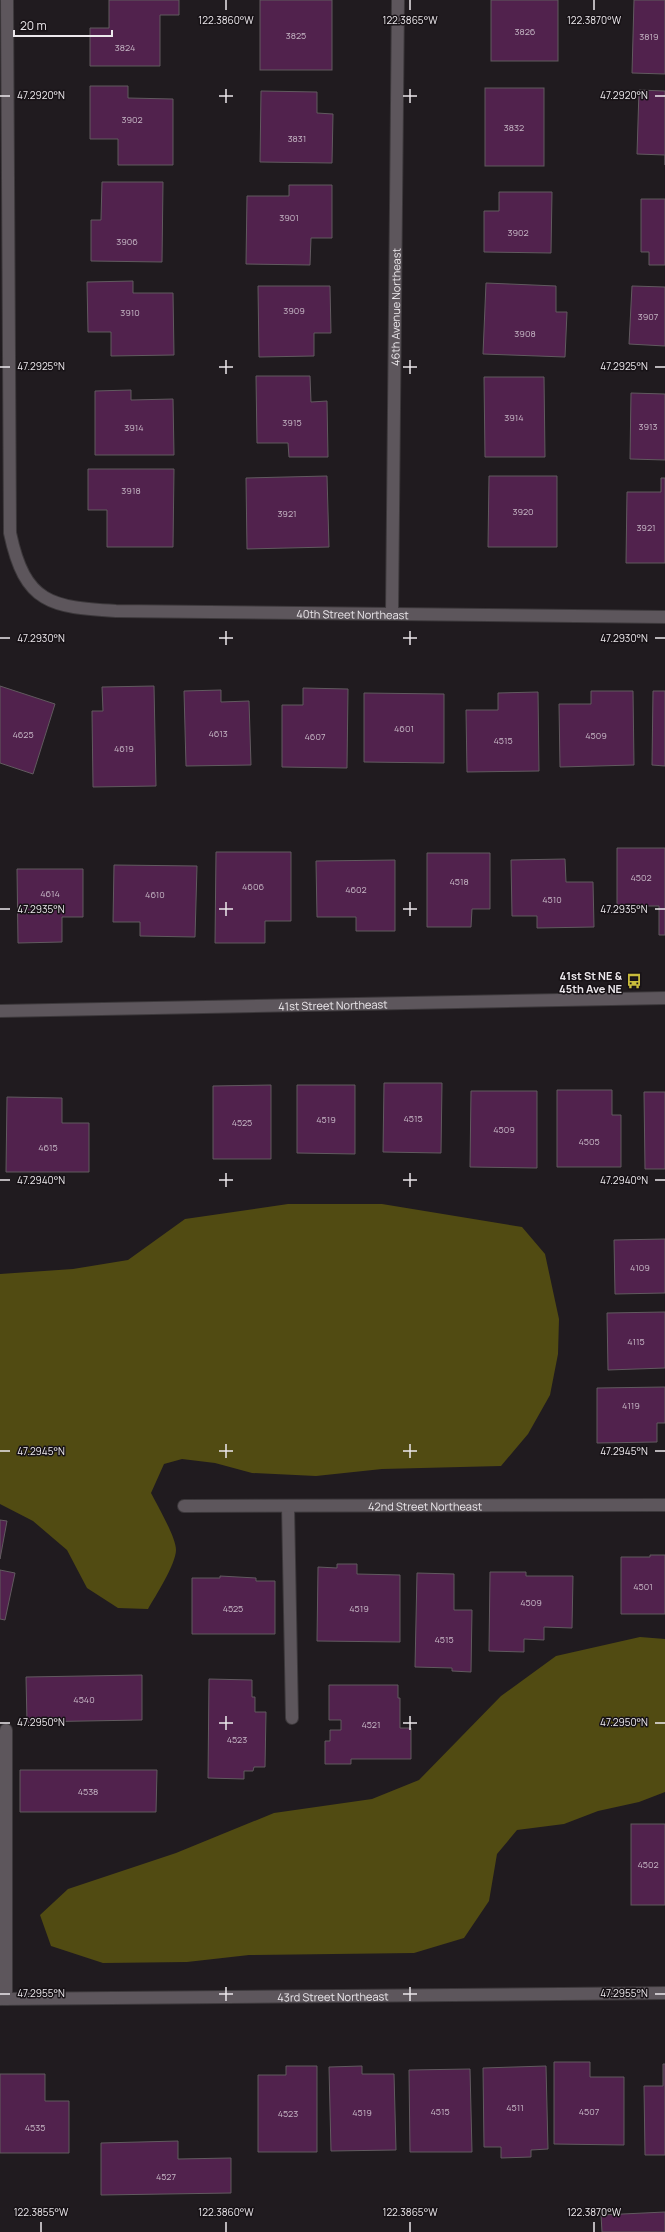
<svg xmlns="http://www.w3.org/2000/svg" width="665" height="2232" font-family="Manrope,sans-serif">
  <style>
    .forest { fill: #514b12 }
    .building { fill: #51224d; stroke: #615a5f }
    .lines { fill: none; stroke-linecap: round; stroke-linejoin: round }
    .lane-casing { stroke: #3c383b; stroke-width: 14 }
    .street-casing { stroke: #3c383b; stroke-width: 14 }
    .lane { stroke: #5d565c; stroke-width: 12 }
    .street { stroke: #5d565c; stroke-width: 12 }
    .ticks { fill: none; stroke: #ece8ec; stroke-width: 1.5 }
    .labels { text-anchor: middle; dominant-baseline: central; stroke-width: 3; stroke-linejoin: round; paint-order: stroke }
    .number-label { font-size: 9px; fill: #c5b6c4 }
    .street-label { font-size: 11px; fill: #ece8ec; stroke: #171216 }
    .poi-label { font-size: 11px; font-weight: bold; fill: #ece8ec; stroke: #171216; text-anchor: end }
    .ticks-label { font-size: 10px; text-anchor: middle; fill: #ece8ec; stroke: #171216; stroke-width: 3; stroke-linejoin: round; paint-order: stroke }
  </style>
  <rect width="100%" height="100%" fill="#201b1f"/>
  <g class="forest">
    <path d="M 288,1204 L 382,1204 L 522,1227 L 545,1254 L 559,1319 L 558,1354 L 550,1395 L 528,1434 L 501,1466 L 382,1469 L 316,1476 L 252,1473 L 215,1463 L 182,1459 L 164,1464 L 151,1493 C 157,1505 176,1537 176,1550 C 176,1564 155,1597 148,1609 L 118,1608 L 87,1588 L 67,1550 L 33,1521 L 0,1504 L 0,1274 L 73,1269 L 128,1260 L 185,1219 Z"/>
    <path d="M 640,1637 L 665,1639 L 665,1792 L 639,1802 L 598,1811 L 564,1824 L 517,1830 L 497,1854 L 489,1901 L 464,1938 L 414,1953 L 249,1955 L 187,1962 L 103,1963 L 51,1946 L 40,1915 L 68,1889 L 176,1853 L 274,1813 L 372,1799 L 419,1780 L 501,1696 L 556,1656 Z"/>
  </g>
  <g class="building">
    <path d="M 109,0 L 179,0 L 179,15 L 160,15 L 160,66 L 90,66 L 90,28 L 109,28 Z"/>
    <rect x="260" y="0" width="72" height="70"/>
    <rect x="491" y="0" width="67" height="61"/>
    <path d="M 634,0 L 665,0 L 665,74 L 632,73 Z"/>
    <path d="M 90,86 L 128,86 L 128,98 L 173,99 L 173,165 L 118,165 L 118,139 L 90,139 Z"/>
    <rect x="485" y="88" width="59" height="78"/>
    <path d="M 639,90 L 665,91 L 665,165 L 665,155 L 637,154 Z"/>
    <path d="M 261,91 L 317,92 L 317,113 L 333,114 L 332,163 L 260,162 Z"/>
    <path d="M 102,182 L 163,182 L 162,262 L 91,261 L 91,220 L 101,220 Z"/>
    <path d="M 289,185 L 332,185 L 332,238 L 311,238 L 310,265 L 246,264 L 247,196 L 289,196 Z"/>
    <path d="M 499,192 L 552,192 L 551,253 L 484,252 L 484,211 L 499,211 Z"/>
    <path d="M 641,199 L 665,199 L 665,265 L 649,265 L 649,252 L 641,252 Z"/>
    <path d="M 133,281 L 133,293 L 173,293 L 174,355 L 111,356 L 111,332 L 88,332 L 87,282 Z"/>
    <path d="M 486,283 L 556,286 L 556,312 L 567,312 L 565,357 L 483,354 Z"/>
    <path d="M 258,286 L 330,286 L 331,333 L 314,333 L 314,356 L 259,357 Z"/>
    <path d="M 632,286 L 665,287 L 665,346 L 629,344 Z"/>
    <path d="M 256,376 L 310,376 L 311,402 L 327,401 L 328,457 L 289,457 L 288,443 L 257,443 Z"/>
    <path d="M 484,377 L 544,377 L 545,457 L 485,457 Z"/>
    <path d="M 131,390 L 131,400 L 173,399 L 174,455 L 95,455 L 95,391 Z"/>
    <path d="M 631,393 L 665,394 L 665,460 L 630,459 Z"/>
    <path d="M 88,469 L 174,469 L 173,547 L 107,547 L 107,510 L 88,510 Z"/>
    <path d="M 327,476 L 329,547 L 247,549 L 246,478 Z"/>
    <path d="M 489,476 L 557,476 L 557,547 L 488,547 Z"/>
    <path d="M 661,478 L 665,478 L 665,563 L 626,563 L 627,492 L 661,492 Z"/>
    <path d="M 0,686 L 55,704 L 33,774 L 0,763 Z"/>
    <path d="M 154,686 L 156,786 L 93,787 L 92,711 L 103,711 L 102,687 Z"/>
    <path d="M 303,688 L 348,689 L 347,768 L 282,767 L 282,705 L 303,705 Z"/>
    <path d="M 221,690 L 221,702 L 249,701 L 251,765 L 186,766 L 184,691 Z"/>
    <path d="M 591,691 L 633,691 L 634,765 L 560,767 L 559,704 L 591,704 Z"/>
    <path d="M 653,691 L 665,691 L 665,766 L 652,765 Z"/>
    <path d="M 538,692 L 539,771 L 467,772 L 466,710 L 498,710 L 498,693 Z"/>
    <path d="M 364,693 L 444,694 L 444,763 L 364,762 Z"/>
    <path d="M 617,848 L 665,848 L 665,935 L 659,935 L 659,906 L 617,906 Z"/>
    <path d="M 216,852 L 291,852 L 291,921 L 265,921 L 265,943 L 215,943 Z"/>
    <path d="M 427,853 L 490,853 L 490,909 L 472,909 L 471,927 L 427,927 Z"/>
    <path d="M 565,859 L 566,882 L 593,882 L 594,927 L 537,928 L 537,916 L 512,916 L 511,860 Z"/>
    <path d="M 395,860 L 395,931 L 356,931 L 356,917 L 317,917 L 316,861 Z"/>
    <path d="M 114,865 L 197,866 L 195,937 L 140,936 L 140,922 L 113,922 Z"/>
    <path d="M 17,869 L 83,869 L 83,917 L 62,917 L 62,942 L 18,943 Z"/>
    <path d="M 384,1083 L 442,1083 L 441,1153 L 383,1152 Z"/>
    <path d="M 271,1085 L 271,1159 L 213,1159 L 213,1086 Z"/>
    <path d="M 297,1085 L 355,1085 L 355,1154 L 297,1153 Z"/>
    <path d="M 557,1090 L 612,1090 L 612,1115 L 621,1115 L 621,1167 L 557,1167 Z"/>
    <path d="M 471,1091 L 537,1091 L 537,1168 L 470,1167 Z"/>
    <path d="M 644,1092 L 665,1092 L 665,1169 L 645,1169 Z"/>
    <path d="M 7,1097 L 62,1098 L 62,1123 L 89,1123 L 89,1172 L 6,1172 Z"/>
    <path d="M 665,1239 L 665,1293 L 615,1294 L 614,1240 Z"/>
    <path d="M 665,1312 L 665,1368 L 608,1370 L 607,1313 Z"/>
    <path d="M 665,1387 L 665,1423 L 657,1423 L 657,1442 L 597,1443 L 597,1388 Z"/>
    <path d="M 0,1520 L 7,1521 L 0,1559 Z"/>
    <path d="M 650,1555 L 665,1555 L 665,1614 L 621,1614 L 621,1557 L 650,1557 Z"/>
    <path d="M 337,1564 L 357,1564 L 357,1574 L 400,1575 L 400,1642 L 317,1641 L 318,1567 L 337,1568 Z"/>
    <path d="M 0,1570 L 15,1573 L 5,1620 L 0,1619 Z"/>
    <path d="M 490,1572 L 526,1572 L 526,1576 L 573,1576 L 572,1628 L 544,1627 L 544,1640 L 524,1639 L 524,1652 L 489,1651 Z"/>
    <path d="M 417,1573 L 454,1574 L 454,1610 L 472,1610 L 471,1672 L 452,1671 L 452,1668 L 415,1667 Z"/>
    <path d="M 220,1576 L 256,1578 L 256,1581 L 275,1581 L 275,1634 L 192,1634 L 192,1578 L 220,1578 Z"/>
    <path d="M 142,1675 L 142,1720 L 27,1722 L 26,1677 Z"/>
    <path d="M 209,1679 L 252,1680 L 252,1697 L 255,1697 L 255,1712 L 266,1712 L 265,1767 L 254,1767 L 253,1771 L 244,1771 L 244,1779 L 208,1778 Z"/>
    <path d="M 329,1685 L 398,1685 L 398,1698 L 400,1698 L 400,1728 L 411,1728 L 411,1759 L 351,1759 L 351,1764 L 325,1764 L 325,1741 L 330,1741 L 330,1730 L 341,1730 L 341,1720 L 329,1720 Z"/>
    <path d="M 20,1770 L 157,1770 L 156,1812 L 20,1812 Z"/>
    <rect x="631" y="1824" width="34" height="81"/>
    <path d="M 554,2062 L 590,2062 L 590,2077 L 624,2077 L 624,2145 L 554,2144 Z"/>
    <path d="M 663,2064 L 665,2064 L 665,2155 L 645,2155 L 644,2086 L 663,2086 Z"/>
    <path d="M 286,2066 L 317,2066 L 317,2152 L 258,2152 L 258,2075 L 286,2075 Z"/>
    <path d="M 362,2066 L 362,2074 L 394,2074 L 396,2150 L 331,2151 L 329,2067 Z"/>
    <path d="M 546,2066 L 548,2149 L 531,2150 L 531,2157 L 501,2158 L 501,2147 L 484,2147 L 483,2068 Z"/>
    <path d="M 470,2069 L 472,2152 L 410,2152 L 409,2070 Z"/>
    <path d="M 0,2074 L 45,2074 L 45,2101 L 69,2101 L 69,2153 L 0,2153 Z"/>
    <path d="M 178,2141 L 178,2159 L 231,2158 L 231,2193 L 101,2195 L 101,2143 Z"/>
    <path d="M 665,2212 L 665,2232 L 602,2232 L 601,2215 Z"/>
  </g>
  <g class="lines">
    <g class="lane-casing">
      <g id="lane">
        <path d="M 288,1506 L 292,1718"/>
        <path d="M 6,1730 L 6,1999"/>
      </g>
    </g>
    <g class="street-casing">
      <g id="street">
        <path id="s1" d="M 7,0 L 10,533 C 25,604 51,607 116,611 L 665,617"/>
        <path id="s2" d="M 392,614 L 398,0"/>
        <path id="s3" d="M 0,1011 L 665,998"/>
        <path id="s4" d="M 184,1506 L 665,1505"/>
        <path id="s5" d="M 0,1999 L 665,1993"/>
      </g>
    </g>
    <use href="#lane" class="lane"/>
    <use href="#street" class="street"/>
  </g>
  <path class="ticks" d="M 226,0 L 226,10M 410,0 L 410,10M 594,0 L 594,10M 226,89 L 226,103M 410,89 L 410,103M 0,96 L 10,96M 219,96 L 233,96M 403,96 L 417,96M 655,96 L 665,96M 226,360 L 226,374M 410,360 L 410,374M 0,367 L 10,367M 219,367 L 233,367M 403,367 L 417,367M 655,367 L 665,367M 226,631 L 226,645M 410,631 L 410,645M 0,638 L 10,638M 219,638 L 233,638M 403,638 L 417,638M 655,638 L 665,638M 226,902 L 226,916M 410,902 L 410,916M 0,909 L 10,909M 219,909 L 233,909M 403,909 L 417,909M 655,909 L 665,909M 226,1173 L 226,1187M 410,1173 L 410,1187M 0,1180 L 10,1180M 219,1180 L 233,1180M 403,1180 L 417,1180M 655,1180 L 665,1180M 226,1444 L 226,1458M 410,1444 L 410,1458M 0,1451 L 10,1451M 219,1451 L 233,1451M 403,1451 L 417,1451M 655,1451 L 665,1451M 226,1716 L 226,1730M 410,1716 L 410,1730M 0,1723 L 10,1723M 219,1723 L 233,1723M 403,1723 L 417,1723M 655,1723 L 665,1723M 226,1987 L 226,2001M 410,1987 L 410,2001M 0,1994 L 10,1994M 219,1994 L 233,1994M 403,1994 L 417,1994M 655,1994 L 665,1994M 41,2222 L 41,2232M 226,2222 L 226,2232M 410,2222 L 410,2232M 594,2222 L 594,2232"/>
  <defs>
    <g id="bus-bare" transform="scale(1.2)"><path d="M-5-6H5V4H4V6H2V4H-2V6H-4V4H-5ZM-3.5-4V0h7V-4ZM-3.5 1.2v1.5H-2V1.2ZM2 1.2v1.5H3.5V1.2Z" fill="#c8bb3b" stroke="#171216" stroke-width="2.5" paint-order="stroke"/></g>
  </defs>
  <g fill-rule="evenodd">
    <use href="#bus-bare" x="634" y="981"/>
  </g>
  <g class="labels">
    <g class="number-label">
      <text x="525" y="31">3826</text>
      <text x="296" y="35">3825</text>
      <text x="649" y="36">3819</text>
      <text x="125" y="47">3824</text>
      <text x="132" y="119">3902</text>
      <text x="514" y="127">3832</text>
      <text x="297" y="138">3831</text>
      <text x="289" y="217">3901</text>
      <text x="518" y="232">3902</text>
      <text x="127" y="241">3906</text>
      <text x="294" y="310">3909</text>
      <text x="130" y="312">3910</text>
      <text x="648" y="316">3907</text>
      <text x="525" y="333">3908</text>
      <text x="514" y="417">3914</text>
      <text x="292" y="422">3915</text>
      <text x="648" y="426">3913</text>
      <text x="134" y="427">3914</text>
      <text x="131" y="490">3918</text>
      <text x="523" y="511">3920</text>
      <text x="287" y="513">3921</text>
      <text x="646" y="527">3921</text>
      <text x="404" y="728">4601</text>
      <text x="218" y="733">4613</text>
      <text x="23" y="734">4625</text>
      <text x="596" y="735">4509</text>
      <text x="315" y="736">4607</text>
      <text x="503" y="740">4515</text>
      <text x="124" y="748">4619</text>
      <text x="641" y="877">4502</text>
      <text x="459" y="881">4518</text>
      <text x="253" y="886">4606</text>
      <text x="356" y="889">4602</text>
      <text x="50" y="893">4614</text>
      <text x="155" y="894">4610</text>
      <text x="552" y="899">4510</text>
      <text x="413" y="1118">4515</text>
      <text x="326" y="1119">4519</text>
      <text x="242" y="1122">4525</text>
      <text x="504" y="1129">4509</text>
      <text x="589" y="1141">4505</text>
      <text x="48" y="1147">4615</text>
      <text x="640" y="1267">4109</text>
      <text x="636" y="1341">4115</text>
      <text x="631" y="1405">4119</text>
      <text x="643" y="1586">4501</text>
      <text x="531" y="1602">4509</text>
      <text x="233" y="1608">4525</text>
      <text x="359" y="1608">4519</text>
      <text x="444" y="1639">4515</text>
      <text x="84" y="1699">4540</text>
      <text x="371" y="1724">4521</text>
      <text x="237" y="1739">4523</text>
      <text x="88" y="1791">4538</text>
      <text x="648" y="1864">4502</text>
      <text x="515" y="2107">4511</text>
      <text x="440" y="2111">4515</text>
      <text x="589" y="2111">4507</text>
      <text x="362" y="2112">4519</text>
      <text x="288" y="2113">4523</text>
      <text x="35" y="2127">4535</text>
      <text x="166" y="2176">4527</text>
    </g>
    <g class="street-label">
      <text stroke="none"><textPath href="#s2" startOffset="307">46th Avenue Northeast</textPath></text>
      <text stroke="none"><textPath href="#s1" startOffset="918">40th Street Northeast</textPath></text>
      <text stroke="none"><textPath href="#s3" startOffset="333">41st Street Northeast</textPath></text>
      <text stroke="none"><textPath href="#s4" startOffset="241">42nd Street Northeast</textPath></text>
      <text stroke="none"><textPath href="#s5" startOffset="333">43rd Street Northeast</textPath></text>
    </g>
    <g class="poi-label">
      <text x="622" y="975">41st St NE &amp;<tspan x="622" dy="13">45th Ave NE</tspan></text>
    </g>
  </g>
  <g class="ticks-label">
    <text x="226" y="24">122.3860°W</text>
    <text x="410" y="24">122.3865°W</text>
    <text x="594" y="24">122.3870°W</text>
    <text x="624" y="99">47.2920°N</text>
    <text x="41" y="99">47.2920°N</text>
    <text x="624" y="370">47.2925°N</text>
    <text x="41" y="370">47.2925°N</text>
    <text x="624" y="642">47.2930°N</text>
    <text x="41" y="642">47.2930°N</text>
    <text x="41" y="913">47.2935°N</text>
    <text x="624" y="913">47.2935°N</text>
    <text x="624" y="1184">47.2940°N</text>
    <text x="41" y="1184">47.2940°N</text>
    <text x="41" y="1455">47.2945°N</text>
    <text x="624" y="1455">47.2945°N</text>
    <text x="41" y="1726">47.2950°N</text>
    <text x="624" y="1726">47.2950°N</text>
    <text x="41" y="1997">47.2955°N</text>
    <text x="624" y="1997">47.2955°N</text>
    <text x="41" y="2216">122.3855°W</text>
    <text x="226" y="2216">122.3860°W</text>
    <text x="410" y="2216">122.3865°W</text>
    <text x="594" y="2216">122.3870°W</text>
  </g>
  <path d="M14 30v6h98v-6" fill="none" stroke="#ece8ec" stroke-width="2"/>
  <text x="20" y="30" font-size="12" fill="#ece8ec" stroke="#171216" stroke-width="3" paint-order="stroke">20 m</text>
</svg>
